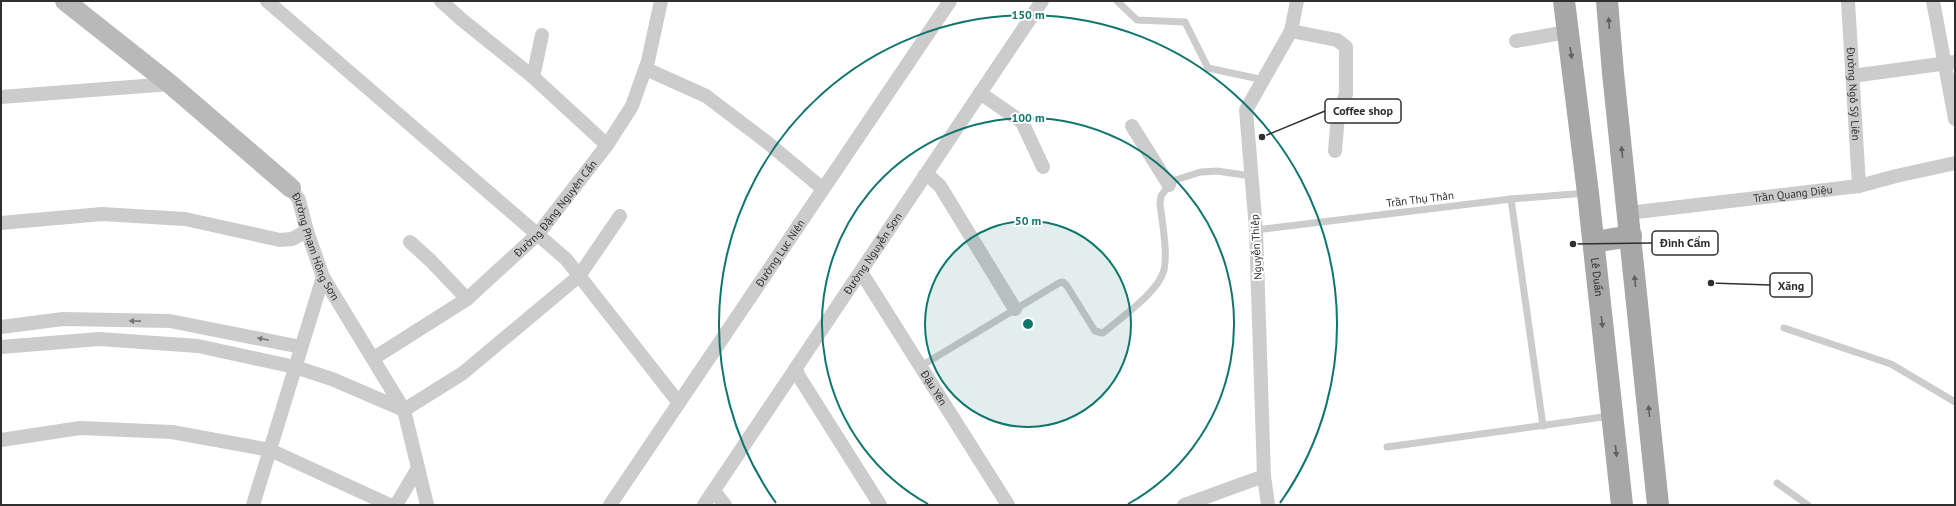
<svg xmlns="http://www.w3.org/2000/svg" width="1956" height="506" font-family="'PT Sans',sans-serif">
  <style>
    .lines { fill: none; stroke-linecap: round; stroke-linejoin: round }
    .lane { stroke: #ccc; stroke-width: 7 }
    .street { stroke: #ccc; stroke-width: 14 }
    .secondary { stroke: #b9b9b9; stroke-width: 20 }
    .primary { stroke: #a7a7a7; stroke-width: 22 }
    .oneway { fill: #5f5f5f }
    .oneway2 { fill: #767676 }
    .ring { fill: none; stroke: #0f766e; stroke-width: 2 }
    .labels { text-anchor: middle; dominant-baseline: central; stroke-width: 4; stroke-linejoin: round; paint-order: stroke }
    .street-label { font-size: 11px; fill: #2f2f2f; stroke: #fff }
    .centre { fill: #0f766e; stroke: #fff; stroke-width: 2 }
    .ring-label { font-size: 12px; text-anchor: middle; font-weight: bold; fill: #0f766e; stroke: #fff; stroke-width: 4; stroke-linejoin: round; paint-order: stroke }
    .leader { fill: none; stroke: #2f2f2f; stroke-width: 1.5 }
    .callout-dot { fill: #2f2f2f; stroke: #fff; stroke-width: 1.5 }
    .callout { fill: #fff; stroke: #2f2f2f; stroke-width: 1.5 }
    .callout-label { font-size: 12px; text-anchor: middle; font-weight: bold; fill: #2f2f2f }
  </style>
  <rect width="100%" height="100%" fill="#fff"/>
  <g class="lines">
    <g class="lane">
      <path d="M 1117,1 L 1137,20 L 1185,22 L 1208,68 L 1264,80"/>
      <path d="M 1511,199 L 1543,426"/>
      <path d="M 1256,230 L 1511,199 L 1586,193"/>
      <path d="M 1784,328 L 1891,364 L 1955,402"/>
      <path d="M 921,366 L 1059,283 L 1063,282 L 1067,286 L 1095,331 L 1103,333 C 1120,318 1158,293 1164,270 C 1168,251 1162,223 1160,203 L 1161,196 L 1169,185 L 1175,180 L 1201,172 L 1217,171 L 1251,176"/>
      <path d="M 1387,447 L 1610,416"/>
      <path d="M 1777,483 L 1808,505"/>
    </g>
    <g class="street">
      <path d="M 267,1 L 566,259 L 679,403"/>
      <path d="M 441,1 L 461,19 L 533,77 L 607,145"/>
      <path id="s1" d="M 1848,1 L 1859,186"/>
      <path d="M 1933,1 L 1955,119"/>
      <path d="M 1291,31 L 1337,40 L 1346,47 L 1346,94 L 1338,116 L 1335,151"/>
      <path d="M 1516,41 L 1567,32"/>
      <path d="M 646,69 L 706,96 L 768,143 L 823,189"/>
      <path d="M 1852,76 L 1955,62"/>
      <path d="M 533,77 L 542,35"/>
      <path d="M 980,93 L 1022,122 L 1043,167"/>
      <path d="M 1,97 L 170,84"/>
      <path d="M 1132,126 L 1169,185"/>
      <path d="M 924,176 L 929,176 L 940,186 L 1015,309"/>
      <path id="s2" d="M 291,188 L 299,200 L 307,231 L 323,277 L 404,410 L 427,505"/>
      <path id="s3" d="M 1628,213 L 1859,186 L 1896,176 L 1955,163"/>
      <path d="M 1,223 L 102,214 L 185,219 L 280,240 L 292,239 L 307,231"/>
      <path d="M 410,242 L 431,261 L 467,299"/>
      <path id="s4" d="M 861,272 L 1008,505"/>
      <path d="M 1,327 L 63,319 L 170,321 L 301,347"/>
      <path d="M 1,347 L 99,339 L 198,346 L 295,367 L 332,379 L 404,410 L 463,373 L 579,276 L 620,216"/>
      <path id="s5" d="M 374,358 L 467,299 L 538,234 L 607,145 L 632,106 L 648,61 L 661,1"/>
      <path d="M 796,368 L 798,375 L 880,505"/>
      <path d="M 1,440 L 80,428 L 172,432 L 270,450 L 390,505"/>
      <path d="M 714,491 L 725,505"/>
      <path d="M 253,505 L 323,277"/>
      <path d="M 396,505 L 418,468"/>
      <path id="s6" d="M 610,505 L 950,1"/>
      <path id="s7" d="M 704,505 L 1042,1"/>
      <path d="M 1184,505 L 1264,476"/>
      <path d="M 1268,505 L 1264,476 L 1256,230 L 1246,110 L 1291,31 L 1297,1"/>
    </g>
    <path class="secondary" d="M 65,1 L 170,84 L 291,188"/>
    <g class="primary">
      <path id="s8" d="M 1564,1 L 1588,193 L 1622,505"/>
      <path d="M 1607,1 L 1613,73 L 1658,505"/>
      <path d="M 1594,242 L 1631,236"/>
    </g>
  </g>
  <defs><path id="oneway-solid" d="M-6-.8H1V-3.2L6.5 0L1 3.2V.8H-6Z"/></defs>
  <g class="oneway">
    <use href="#oneway-solid" transform="translate(1609 23) rotate(-94)"/>
    <use href="#oneway-solid" transform="translate(1571 53) rotate(81)"/>
    <use href="#oneway-solid" transform="translate(1622 152) rotate(-96)"/>
    <use href="#oneway-solid" transform="translate(1635 281) rotate(-96)"/>
    <use href="#oneway-solid" transform="translate(1602 322) rotate(84)"/>
    <use href="#oneway-solid" transform="translate(1649 411) rotate(-96)"/>
    <use href="#oneway-solid" transform="translate(1616 451) rotate(84)"/>
  </g>
  <g class="oneway2">
    <use href="#oneway-solid" transform="translate(135 321) rotate(-179)"/>
    <use href="#oneway-solid" transform="translate(263 339) rotate(-168)"/>
  </g>
  <circle cx="1028" cy="324" r="103" fill="#0f766e" fill-opacity=".12"/>
  <g class="ring">
    <circle cx="1028" cy="324" r="103"/>
    <path d="M928 504A206 206 0 1 1 1128 504"/>
    <path d="M776 503A309 309 0 1 1 1280 503"/>
  </g>
  <g class="labels">
    <g class="street-label">
      <text stroke="none"><textPath href="#s1" startOffset="93">Đường Ngô Sỹ Liên</textPath></text>
      <text stroke="none"><textPath href="#s3" startOffset="166">Trần Quang Diệu</textPath></text>
      <text transform="translate(1420 199) rotate(-7)">Trần Thụ Thân</text>
      <text stroke="none"><textPath href="#s5" startOffset="237">Đường Đặng Nguyên Cẩn</textPath></text>
      <text stroke="none"><textPath href="#s2" startOffset="64">Đường Phạm Hồng Sơn</textPath></text>
      <text transform="translate(1256 247) rotate(-93)">Nguyễn Thiếp</text>
      <text stroke="none"><textPath href="#s6" startOffset="304">Đường Lục Niên</textPath></text>
      <text stroke="none"><textPath href="#s7" startOffset="303">Đường Nguyễn Sơn</textPath></text>
      <text stroke="none"><textPath href="#s8" startOffset="278">Lê Duẩn</textPath></text>
      <text stroke="none"><textPath href="#s4" startOffset="137">Đậu Yên</textPath></text>
    </g>
  </g>
  <circle cx="1028" cy="324" r="6" class="centre"/>
  <g class="ring-label">
    <text x="1028" y="19">150 m</text>
    <text x="1028" y="122">100 m</text>
    <text x="1028" y="225">50 m</text>
  </g>
  <path class="leader" d="M1262 137L1325 111M1573 244L1652 243M1711 283L1770 285"/>
  <g class="callout-dot">
    <circle cx="1262" cy="137" r="4"/>
    <circle cx="1573" cy="244" r="4"/>
    <circle cx="1711" cy="283" r="4"/>
  </g>
  <g class="callout">
    <rect x="1325" y="99" width="76" height="24" rx="4"/>
    <rect x="1652" y="231" width="66" height="24" rx="4"/>
    <rect x="1770" y="273" width="42" height="24" rx="4"/>
  </g>
  <g class="callout-label">
    <text x="1363" y="115">Coffee shop</text>
    <text x="1685" y="247">Đình Cẩm</text>
    <text x="1791" y="290">Xăng</text>
  </g>
  <rect width="1956" height="506" fill="none" stroke="#2f2f2f" stroke-width="4"/>
</svg>
